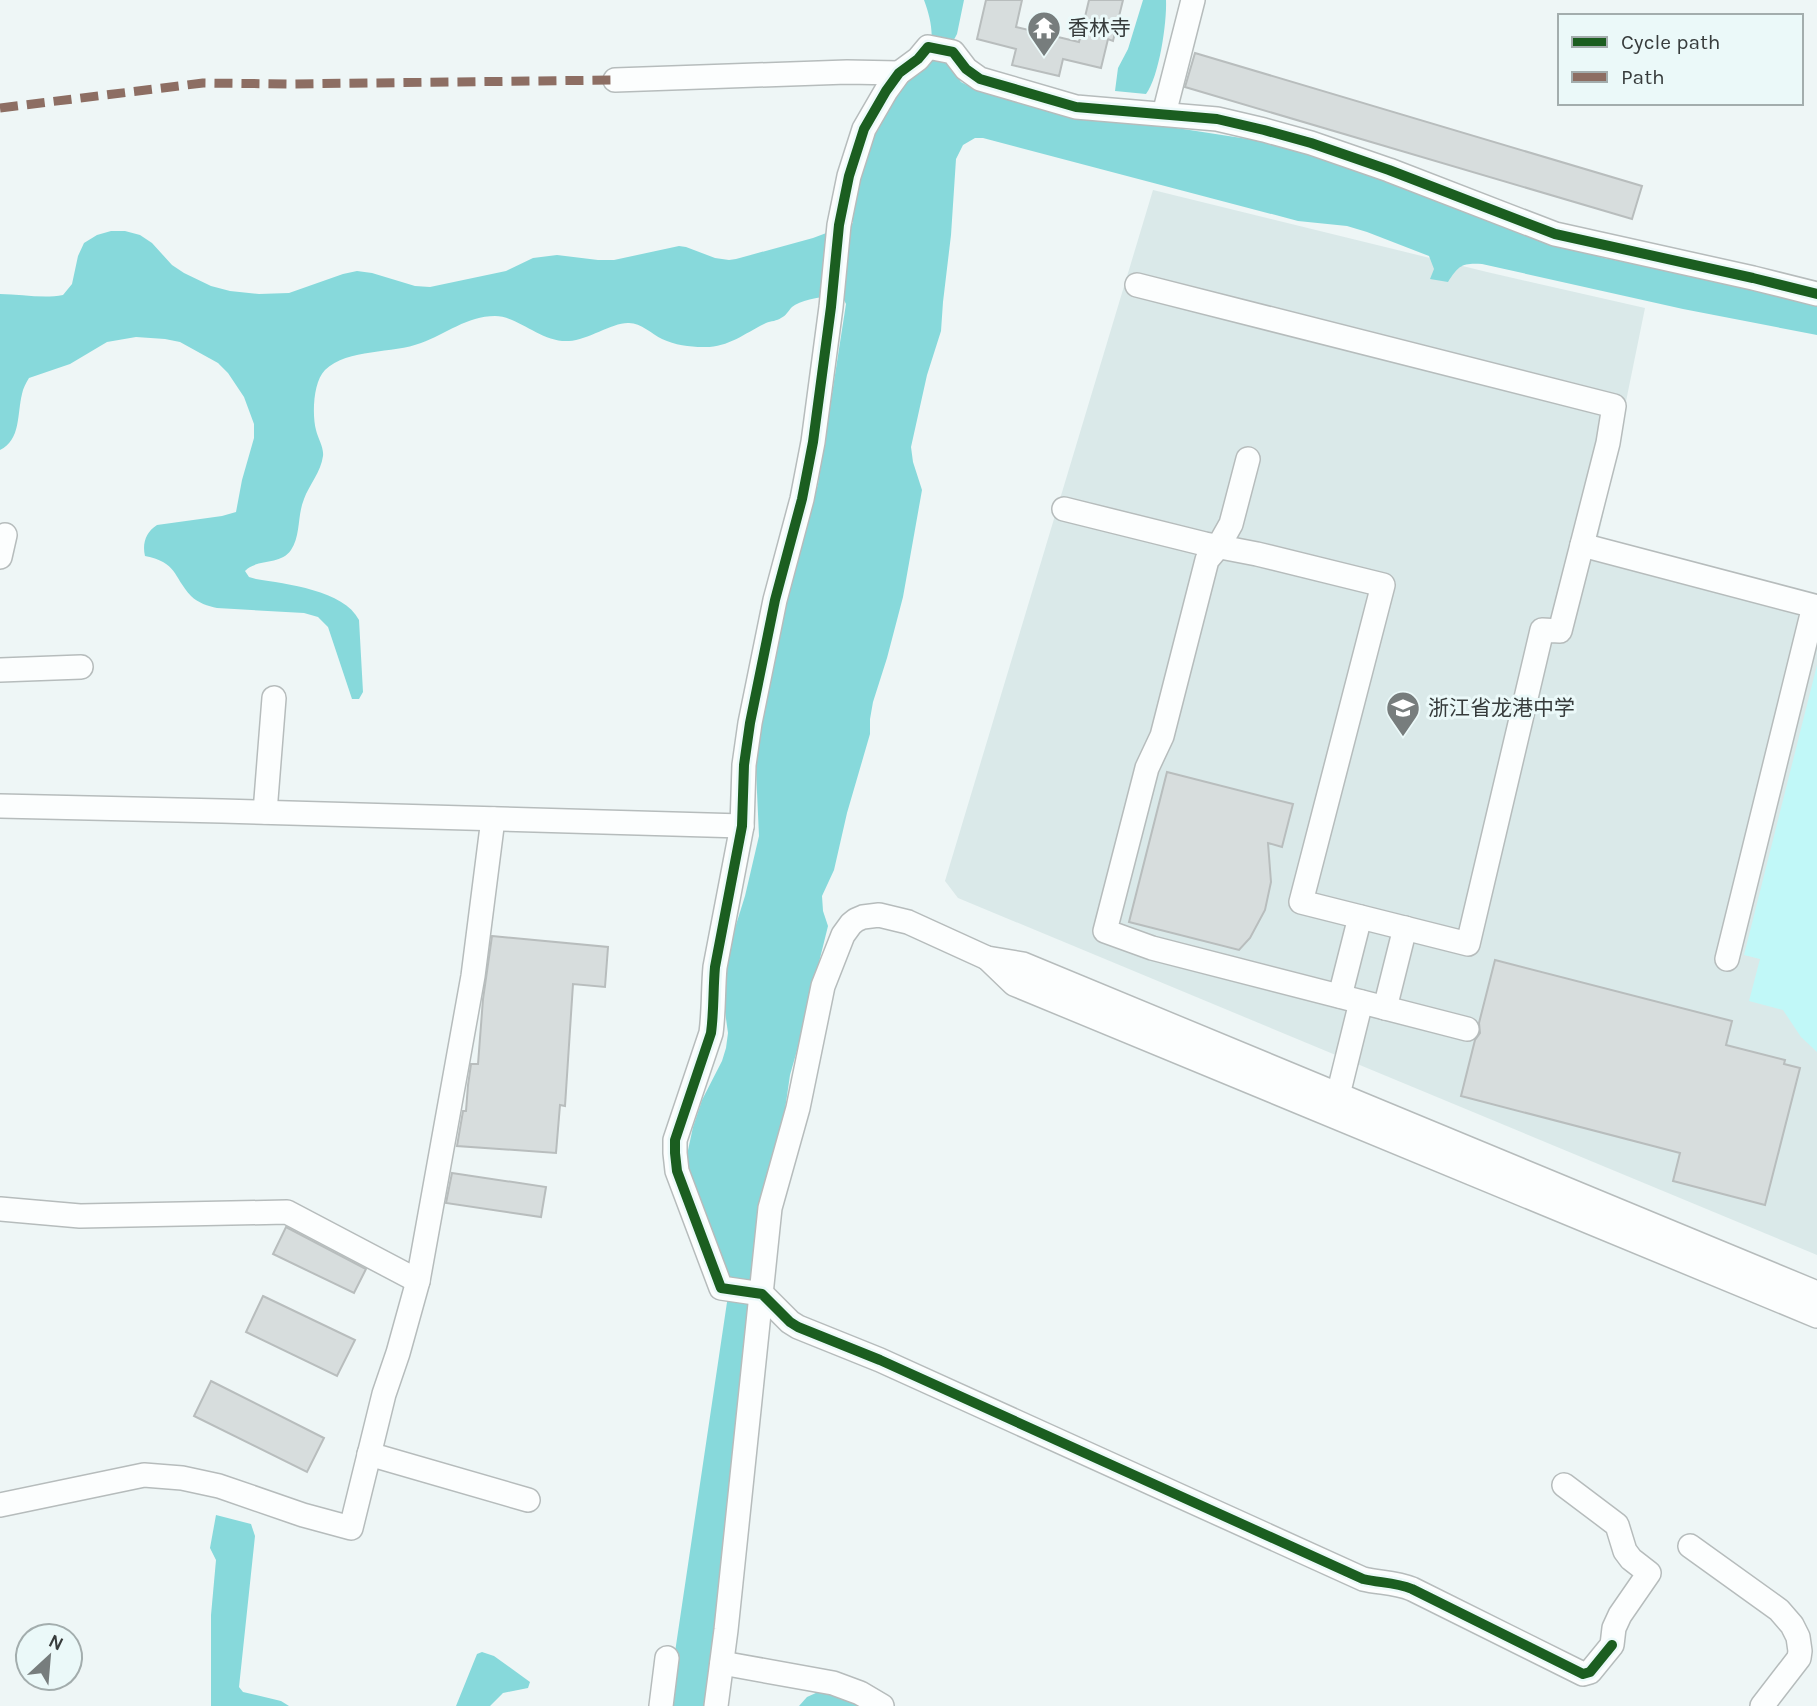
<svg xmlns="http://www.w3.org/2000/svg" width="1817" height="1706" font-family="Karla,'Noto Sans SC',sans-serif">
  <style>
    .built { fill: #dae9e9 }
    .green { fill: #c1f8f8 }
    .water { fill: #87d9db }
    .building { fill: #d7dddd; stroke: #b8bdbd; stroke-width: 2 }
    .lines { fill: none; stroke-linecap: round; stroke-linejoin: round }
    .minor-casing { stroke: #b6bcbc; stroke-width: 26 }
    .minor { stroke: #fcfefe; stroke-width: 23 }
    .quiet { stroke: #8d6e63; stroke-width: 9; stroke-dasharray: 18 9; stroke-linecap: butt }
    .cycleway-casing { stroke: #ebf9f9; stroke-width: 15 }
    .cycleway { stroke: #1b5e20; stroke-width: 10 }
    .labels { text-anchor: middle; dominant-baseline: central; stroke-width: 6; stroke-linejoin: round; paint-order: stroke }
    .poi-label { font-size: 21px; fill: #373c3c; stroke: #ebf9f9; text-anchor: start }
  </style>
  <rect width="100%" height="100%" fill="#eef6f6"/>
  <path class="built" d="M 1153,190 L 1487,272 L 1645,308 L 1598,539 L 1817,594 L 1817,1255 L 958,898 L 945,881 Z"/>
  <path class="green" d="M 1817,665 L 1817,1052 L 1801,1037 L 1783,1010 L 1749,1001 L 1760,959 L 1744,955 Z"/>
  <g class="water">
    <path d="M 924,0 L 964,0 L 957,34 L 950,47 L 953,70 L 961,82 L 981,92 L 1083,117 L 1112,118 L 1273,143 L 1343,163 L 1496,222 L 1604,258 L 1782,293 L 1817,303 L 1817,335 L 1683,309 L 1482,264 C 1462,263 1459,265 1448,282 L 1430,279 L 1434,269 L 1429,256 L 1367,232 L 1347,226 L 1298,221 L 983,138 L 975,138 L 963,145 L 956,159 L 951,235 L 943,302 L 941,331 L 927,375 L 911,447 L 913,462 L 922,490 L 903,597 L 887,658 L 873,702 L 870,719 L 870,734 L 847,813 L 834,870 L 822,896 L 823,911 L 828,926 L 798,1047 L 790,1075 L 724,1533 L 714,1657 L 707,1706 L 667,1706 L 730,1282 L 687,1169 L 687,1155 L 693,1127 L 702,1100 L 722,1061 L 726,1048 L 728,1033 L 722,990 L 730,944 L 745,896 L 759,836 L 756,770 L 759,734 L 792,579 L 818,484 L 846,304 L 843,298 C 831,294 802,299 792,307 C 788,311 786,316 781,318 C 777,321 771,321 766,323 C 745,333 728,348 703,347 C 689,347 675,345 662,339 C 652,334 641,323 629,323 C 613,322 588,340 569,341 C 542,343 518,316 495,316 C 467,316 446,334 421,343 C 393,354 348,348 325,370 C 313,382 312,415 316,430 C 318,439 324,447 323,456 C 321,472 309,485 304,499 C 297,516 301,535 291,550 C 280,566 257,558 245,571 L 249,577 L 256,579 C 286,584 344,590 359,620 L 363,692 L 359,699 L 352,699 L 328,627 L 318,617 L 304,613 L 217,608 C 208,606 198,603 191,596 C 172,575 178,563 145,556 C 142,543 146,532 157,525 L 222,516 L 236,512 L 242,480 L 254,438 L 254,424 L 244,397 L 228,373 L 218,363 L 180,342 L 165,339 L 136,337 L 107,342 L 70,364 L 29,378 C 26,383 23,388 22,394 C 17,414 21,440 0,450 L 0,294 C 21,294 43,299 63,295 L 72,284 L 78,256 L 84,243 L 97,235 L 111,231 L 125,231 L 140,235 L 152,243 L 172,265 L 184,273 L 211,286 L 230,291 L 259,294 L 289,293 L 343,274 L 357,271 L 372,273 L 415,286 L 430,287 L 506,271 L 533,258 L 557,255 L 598,260 L 614,260 L 679,246 L 686,247 L 715,258 L 729,260 L 736,259 L 813,238 L 853,223 C 853,200 852,179 861,158 C 873,133 886,110 903,88 C 911,76 924,67 929,53 C 935,36 930,16 924,0 Z"/>
    <path d="M 1143,0 L 1166,0 C 1167,23 1159,77 1146,94 L 1115,91 L 1118,68 L 1128,49 Z"/>
    <path d="M 216,1515 L 251,1524 L 255,1536 L 239,1687 L 243,1692 L 281,1701 L 289,1706 L 211,1706 L 211,1615 L 216,1560 L 210,1548 Z"/>
    <path d="M 482,1652 L 494,1656 L 530,1682 L 528,1688 L 503,1693 L 490,1706 L 456,1706 L 477,1654 Z"/>
    <path d="M 818,1692 L 824,1692 L 861,1706 L 799,1706 L 807,1697 Z"/>
  </g>
  <g class="building">
    <path d="M 986,0 L 1022,0 L 1016,27 L 1079,42 L 1089,0 L 1123,0 L 1113,41 L 1108,39 L 1101,68 L 1063,59 L 1059,76 L 1012,65 L 1016,49 L 977,39 Z"/>
    <path d="M 1195,53 L 1642,186 L 1632,219 L 1185,87 Z"/>
    <path d="M 1167,772 L 1293,804 L 1282,847 L 1268,843 L 1271,882 L 1265,910 L 1250,938 L 1239,950 L 1129,922 Z"/>
    <path d="M 492,936 L 608,947 L 605,987 L 573,984 L 565,1106 L 560,1105 L 556,1153 L 457,1146 L 463,1111 L 466,1111 L 468,1085 L 471,1064 L 478,1064 L 483,999 Z"/>
    <path d="M 1495,960 L 1732,1021 L 1726,1045 L 1785,1060 L 1784,1064 L 1800,1068 L 1765,1205 L 1673,1181 L 1680,1153 L 1461,1096 L 1475,1040 L 1480,1033 L 1479,1023 Z"/>
    <path d="M 452,1173 L 546,1187 L 541,1217 L 446,1203 Z"/>
    <path d="M 286,1227 L 366,1269 L 354,1293 L 273,1254 Z"/>
    <path d="M 263,1296 L 355,1340 L 337,1376 L 246,1332 Z"/>
    <path d="M 211,1381 L 324,1438 L 307,1472 L 194,1416 Z"/>
  </g>
  <g class="lines">
    <g class="minor-casing">
      <g id="minor">
        <path d="M 615,80 L 847,72 L 899,73"/>
        <path d="M 1164,114 L 1193,0"/>
        <path d="M 1248,459 L 1231,524 L 1218,547 L 1207,560 L 1162,736 L 1147,768 L 1105,931 L 1152,948 L 1467,1029"/>
        <path d="M 1064,509 L 1205,544 L 1257,554 L 1383,585 L 1301,902 L 1468,944 L 1542,630 L 1560,631 L 1608,443 L 1614,406 L 1137,285"/>
        <path d="M 1582,545 L 1814,606 L 1727,959"/>
        <path d="M 0,557 L 5,535"/>
        <path d="M 0,670 L 81,667"/>
        <path d="M 0,806 L 222,811 L 742,826"/>
        <path d="M 265,812 L 274,698"/>
        <path d="M 987,958 L 1014,984 L 1817,1316"/>
        <path d="M 1340,996 L 1360,917"/>
        <path d="M 1385,1008 L 1405,928"/>
        <path d="M 1338,1095 L 1361,1002"/>
        <path d="M 0,1209 L 80,1216 L 287,1212 L 418,1281"/>
        <path d="M 369,1454 L 528,1500"/>
        <path d="M 1564,1485 L 1617,1525 L 1625,1551 L 1631,1559 L 1649,1573 L 1620,1615 L 1614,1628 L 1612,1645 L 1590,1672 L 1583,1674 L 1412,1589 C 1395,1582 1380,1583 1363,1579 L 880,1360 L 798,1327 L 790,1322 L 762,1294 L 721,1288 L 677,1171 L 675,1153 L 675,1140 L 711,1033 C 714,1011 713,989 715,967 L 742,826 L 744,765 L 750,723 L 775,600 L 802,499 L 813,442 L 831,307 L 839,225 L 849,176 L 864,129 L 886,91 L 899,73 L 918,59 L 928,47 L 953,52 L 966,69 L 980,79 L 1076,107 L 1217,119 L 1264,130 L 1311,143 L 1389,170 L 1555,234 L 1753,278 L 1817,294"/>
        <path d="M 0,1505 L 144,1475 L 182,1478 L 219,1486 L 303,1515 L 351,1528 L 384,1394 L 398,1353 L 418,1281 L 473,976 L 493,819"/>
        <path d="M 1690,1546 L 1779,1610 L 1792,1625 L 1798,1637 L 1800,1651 L 1799,1658 L 1762,1706"/>
        <path d="M 722,1663 L 833,1683 L 860,1693 L 882,1706"/>
        <path d="M 661,1706 L 667,1658"/>
        <path d="M 716,1706 L 726,1630 L 770,1208 L 798,1108 L 823,986 L 843,935 L 851,924 L 856,920 L 863,917 L 879,915 L 908,922 L 987,958 L 1023,964 L 1817,1293"/>
      </g>
    </g>
    <use href="#minor" class="minor"/>
    <path class="quiet" d="M 0,108 L 203,83 L 289,84 L 615,80"/>
    <g class="cycleway-casing">
      <path id="cycleway" d="M 1612,1645 L 1590,1672 L 1583,1674 L 1412,1589 C 1395,1582 1380,1583 1363,1579 L 880,1360 L 798,1327 L 790,1322 L 762,1294 L 721,1288 L 677,1171 L 675,1153 L 675,1140 L 711,1033 C 714,1011 713,989 715,967 L 742,826 L 744,765 L 750,723 L 775,600 L 802,499 L 813,442 L 831,307 L 839,225 L 849,176 L 864,129 L 886,91 L 899,73 L 918,59 L 928,47 L 953,52 L 966,69 L 980,79 L 1076,107 L 1217,119 L 1264,130 L 1311,143 L 1389,170 L 1555,234 L 1753,278 L 1817,294"/>
    </g>
    <use href="#cycleway" class="cycleway"/>
  </g>
  <defs>
    <g id="temple-pin" transform="scale(1.75)"><path d="M0 17L-7.5 6A9.5 9.5 0 1 1 7.5 6Z" fill="#777d7d" stroke="#ebf9f9"/><path d="M0-6L5-2H3V0L6.5 2.5H4V6H1.5V3h-3V6H-4V2.5H-6.5L-3 0V-2H-5Z" fill="#fff"/></g>
    <g id="school-pin" transform="scale(1.75)"><path d="M0 17L-7.5 6A9.5 9.5 0 1 1 7.5 6Z" fill="#777d7d" stroke="#ebf9f9"/><path d="M0-5L7-2L0 1L-7-2ZM-4 1L0 2.5L4 1V4Q0 6-4 4Z" fill="#fff"/></g>
  </defs>
  <g fill-rule="evenodd">
    <use href="#temple-pin" x="1044" y="28"/>
    <use href="#school-pin" x="1403" y="708"/>
  </g>
  <g class="labels">
    <g class="poi-label">
      <text x="1068" y="28">香林寺</text>
      <text x="1428" y="708">浙江省龙港中学</text>
    </g>
  </g>
  <rect x="1558" y="14" width="245" height="91" fill="#ebf9f9" stroke="#a3adad" stroke-width="2"/>
  <rect x="1572" y="37" width="35" height="10" fill="#1b5e20" stroke="#a3adad" stroke-width="2"/>
  <text x="1621" y="49" font-size="21" fill="#373c3c">Cycle path</text>
  <rect x="1572" y="72" width="35" height="10" fill="#8d6e63" stroke="#a3adad" stroke-width="2"/>
  <text x="1621" y="84" font-size="21" fill="#373c3c">Path</text>
  <g transform="translate(49 1657) rotate(26)"><circle r="33" fill="#ebf9f9" stroke="#a3adad" stroke-width="2"/>
  <path d="M0-5L12 26L0 18L-12 26Z" fill="#777d7d"/>
  <text y="-10" font-size="19" font-weight="bold" text-anchor="middle" fill="#373c3c">N</text>
  </g>
</svg>
